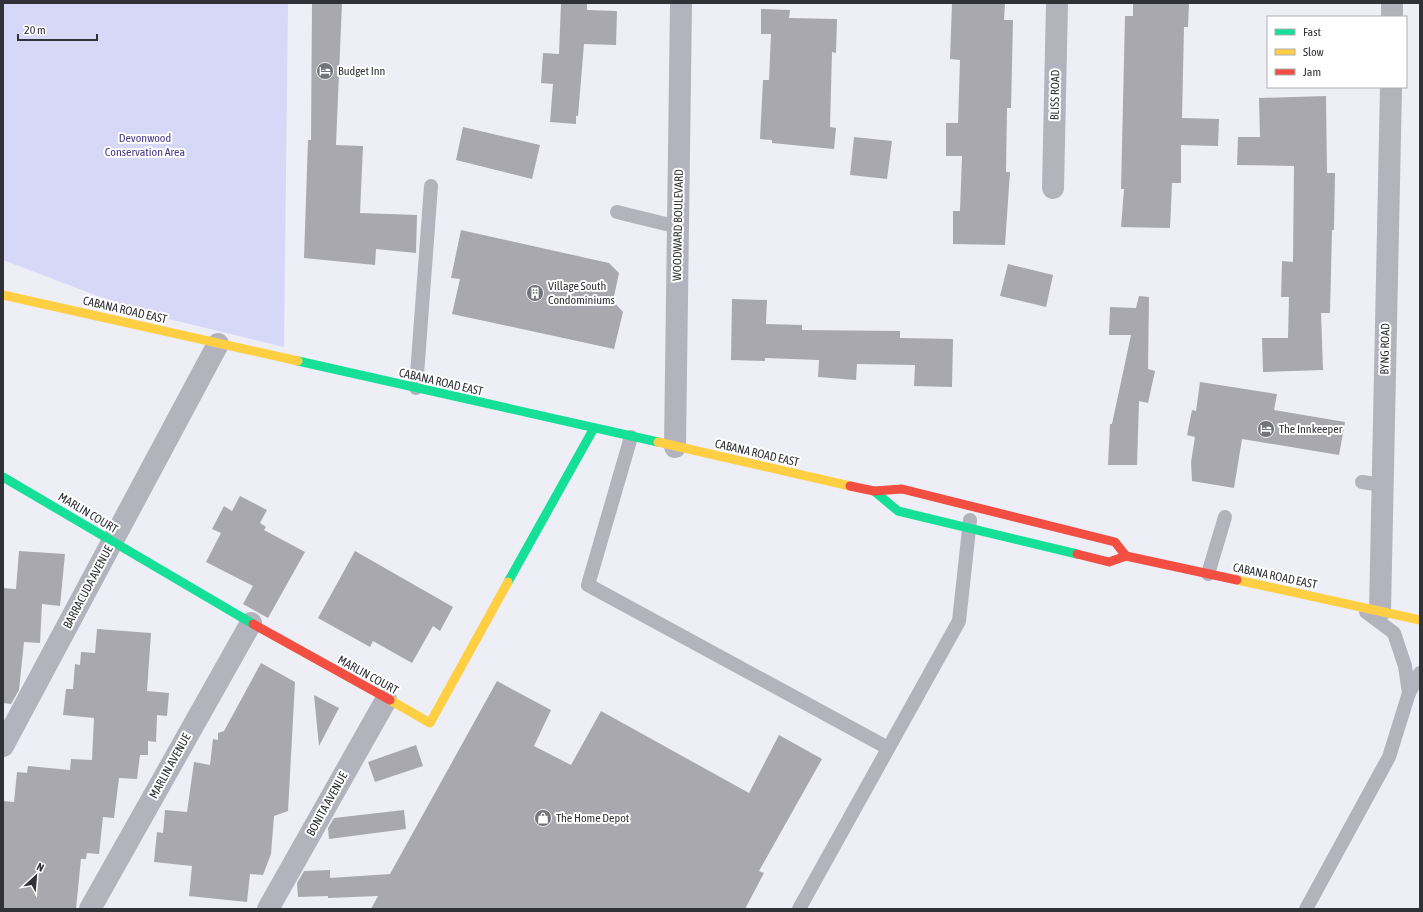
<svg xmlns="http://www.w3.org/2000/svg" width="1423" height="912" font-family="'Asap Condensed',sans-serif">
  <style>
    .green { fill: #d7d7f7 }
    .building { fill: #a8a8ae }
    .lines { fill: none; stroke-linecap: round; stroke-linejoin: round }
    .lane { stroke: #b3b3bd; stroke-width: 14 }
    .street { stroke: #b3b3bd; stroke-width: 22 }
    .fast { stroke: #16e098; stroke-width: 9 }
    .slow { stroke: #ffcf43; stroke-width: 9 }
    .jam { stroke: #f24e42; stroke-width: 9 }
    .labels { text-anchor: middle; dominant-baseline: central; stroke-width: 4; stroke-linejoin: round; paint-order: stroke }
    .poi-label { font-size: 12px; fill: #313237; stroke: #fff; text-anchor: start }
    .street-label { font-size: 12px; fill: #313237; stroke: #fff }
    .park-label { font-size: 12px; fill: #433a86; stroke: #fff }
  </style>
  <rect width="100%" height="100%" fill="#eeeef6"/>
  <path class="green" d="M 3,3 L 288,3 L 284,347 L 140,312 L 3,260 Z"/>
  <g class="building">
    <path d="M 312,3 L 342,3 L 336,145 L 363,146 L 360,213 L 417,215 L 416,253 L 376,249 L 375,265 L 304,258 L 308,140 L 311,140 Z"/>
    <path d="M 561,3 L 587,3 L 587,10 L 617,11 L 616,45 L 584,44 L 578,116 L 576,116 L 576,124 L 550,122 L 553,84 L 541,83 L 543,53 L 559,54 Z"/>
    <path d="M 952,3 L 1005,3 L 1004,20 L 1013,20 L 1011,108 L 1007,108 L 1006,172 L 1010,172 L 1005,245 L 953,244 L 953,211 L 960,211 L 962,156 L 946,156 L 946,123 L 958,123 L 960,60 L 950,59 Z"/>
    <path d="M 1133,3 L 1189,3 L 1188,27 L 1184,27 L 1182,118 L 1219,119 L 1218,146 L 1181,145 L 1181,183 L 1172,183 L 1170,228 L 1121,227 L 1124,189 L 1121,189 L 1125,16 L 1133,16 Z"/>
    <path d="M 761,9 L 790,10 L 789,18 L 837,19 L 836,53 L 832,52 L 830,127 L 836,128 L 834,149 L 772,143 L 772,140 L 760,139 L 763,80 L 769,80 L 771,34 L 761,34 Z"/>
    <path d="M 1326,96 L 1327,173 L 1335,173 L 1334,230 L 1332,230 L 1330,313 L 1321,313 L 1323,370 L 1263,372 L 1262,338 L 1288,338 L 1289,297 L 1281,297 L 1282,261 L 1293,262 L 1294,166 L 1237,165 L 1238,137 L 1260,137 L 1259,98 Z"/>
    <path d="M 463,127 L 540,145 L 532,179 L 456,160 Z"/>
    <path d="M 854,137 L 892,141 L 887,179 L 850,175 Z"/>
    <path d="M 461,230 L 609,263 L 619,273 L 613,301 L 623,312 L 614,349 L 452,314 L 460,279 L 451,278 Z"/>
    <path d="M 1008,264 L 1053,275 L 1046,307 L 1000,296 Z"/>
    <path d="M 1139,296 L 1149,297 L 1148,369 L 1155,371 L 1148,403 L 1139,401 L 1137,465 L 1108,465 L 1110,424 L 1112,424 L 1131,335 L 1109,335 L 1110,307 L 1136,308 Z"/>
    <path d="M 732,299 L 767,300 L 766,324 L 802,325 L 802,330 L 900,331 L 900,338 L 953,339 L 952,387 L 914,386 L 915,365 L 857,364 L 856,380 L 818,377 L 819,360 L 765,358 L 765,361 L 731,360 Z"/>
    <path d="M 1200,382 L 1277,394 L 1274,410 L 1345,422 L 1339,455 L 1242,439 L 1234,488 L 1192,481 L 1191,462 L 1195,437 L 1187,435 L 1192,410 L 1196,411 Z"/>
    <path d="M 240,496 L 267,510 L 260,523 L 266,527 L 264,530 L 305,552 L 268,618 L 243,604 L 253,586 L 206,562 L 221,533 L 212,529 L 224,506 L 232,511 Z"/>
    <path d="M 19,551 L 65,554 L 60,606 L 42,604 L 40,643 L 24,642 L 19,690 L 11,704 L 3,703 L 3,588 L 16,589 Z"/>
    <path d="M 355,551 L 453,607 L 440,631 L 433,626 L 412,663 L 373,641 L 370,647 L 318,618 Z"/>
    <path d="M 97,629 L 151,633 L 147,691 L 169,693 L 167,716 L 157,715 L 156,742 L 148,741 L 148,755 L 140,755 L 137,779 L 119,778 L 114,818 L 103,817 L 99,854 L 87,853 L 86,859 L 81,859 L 76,909 L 3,909 L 3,801 L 14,802 L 17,772 L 27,773 L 28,766 L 70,770 L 71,759 L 92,760 L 94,718 L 63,715 L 66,689 L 73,689 L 75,664 L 80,665 L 81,652 L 95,653 Z"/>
    <path d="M 261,663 L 295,682 L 288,811 L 274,816 L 271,854 L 263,875 L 250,874 L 247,902 L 189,896 L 192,866 L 154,862 L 157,832 L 163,833 L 165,810 L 187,812 L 194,762 L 210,765 L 213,739 L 218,740 L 218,733 L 224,731 Z"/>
    <path d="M 497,681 L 551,710 L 534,746 L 571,765 L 601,711 L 749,793 L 779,735 L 822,759 L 759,871 L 764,873 L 745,909 L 371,909 L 378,896 L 328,898 L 328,896 L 298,897 L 297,883 L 304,871 L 330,870 L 330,878 L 390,874 Z"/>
    <path d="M 314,695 L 339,708 L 319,746 Z"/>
    <path d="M 416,745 L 423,766 L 375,782 L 368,762 Z"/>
    <path d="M 404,810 L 406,829 L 329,839 L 328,828 L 334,818 Z"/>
  </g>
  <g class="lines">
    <g class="lane">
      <path d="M 617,212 L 678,227"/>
      <path d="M 416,388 L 431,186"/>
      <path d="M 631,437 L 588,585 L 888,748"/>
      <path d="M 1362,482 L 1383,485"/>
      <path d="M 1208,574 L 1225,517"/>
      <path d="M 1366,612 L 1394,633 L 1405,666 L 1409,693"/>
      <path d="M 799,909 L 959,621 L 970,520"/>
      <path d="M 1306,909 L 1389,757 L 1409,693 L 1420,673"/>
    </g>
    <g class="street">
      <path d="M 1392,17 L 1392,3"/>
      <path d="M 1053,188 L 1057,3"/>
      <path d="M 675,447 L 681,3"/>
      <path d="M 1380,611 L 1391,87"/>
      <path d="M 3,746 L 218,344"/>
      <path d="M 90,909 L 251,623"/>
      <path d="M 268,909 L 386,700"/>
    </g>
    <g class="fast">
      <path d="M 298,361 L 658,442"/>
      <path d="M 3,477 L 253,624"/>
      <path d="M 874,491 L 898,511 L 1077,554"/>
      <path d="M 508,582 L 594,428"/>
    </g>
    <g class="slow">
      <path d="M 3,295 L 298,361"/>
      <path d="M 658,442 L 850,486"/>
      <path d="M 1237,580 L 1420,620"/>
      <path d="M 390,700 L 430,723 L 508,582"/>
    </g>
    <g class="jam">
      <path d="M 850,486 L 874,491 L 902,489 L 1115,542 L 1126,556"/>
      <path d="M 1077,554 L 1109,562 L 1126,556 L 1237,580"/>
      <path d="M 253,624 L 390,700"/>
    </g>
  </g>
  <defs>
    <g id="hotel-disc" transform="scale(0.9)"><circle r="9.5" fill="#73747a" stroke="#fff"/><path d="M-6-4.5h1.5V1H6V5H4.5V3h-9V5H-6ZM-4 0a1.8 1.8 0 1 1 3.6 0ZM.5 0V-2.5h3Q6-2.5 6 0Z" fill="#fff"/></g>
    <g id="building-disc" transform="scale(0.9)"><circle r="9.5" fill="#73747a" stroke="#fff"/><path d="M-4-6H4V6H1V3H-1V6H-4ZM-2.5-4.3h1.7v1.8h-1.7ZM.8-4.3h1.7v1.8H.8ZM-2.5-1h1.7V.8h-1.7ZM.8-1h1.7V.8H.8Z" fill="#fff"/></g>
    <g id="shop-disc" transform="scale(0.9)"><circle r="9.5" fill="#73747a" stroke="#fff"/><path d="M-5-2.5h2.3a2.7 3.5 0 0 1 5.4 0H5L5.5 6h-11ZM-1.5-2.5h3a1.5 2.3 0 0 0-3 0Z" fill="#fff"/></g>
  </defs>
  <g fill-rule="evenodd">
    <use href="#hotel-disc" x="325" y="71"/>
    <use href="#building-disc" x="535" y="293"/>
    <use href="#hotel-disc" x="1266" y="429"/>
    <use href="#shop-disc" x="543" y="818"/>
  </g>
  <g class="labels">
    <g class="poi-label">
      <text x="338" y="71">Budget Inn</text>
      <text x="548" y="286">Village South<tspan x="548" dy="14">Condominiums</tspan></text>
      <text x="1279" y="429">The Innkeeper</text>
      <text x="556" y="818">The Home Depot</text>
    </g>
    <g class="street-label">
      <text transform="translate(1055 95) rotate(-89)">BLISS ROAD</text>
      <text transform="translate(678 225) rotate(-89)">WOODWARD BOULEVARD</text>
      <text transform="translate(125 310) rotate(13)">CABANA ROAD EAST</text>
      <text transform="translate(1385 349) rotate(-89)">BYNG ROAD</text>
      <text transform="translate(441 382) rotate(13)">CABANA ROAD EAST</text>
      <text transform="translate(757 453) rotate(13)">CABANA ROAD EAST</text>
      <text transform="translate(88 513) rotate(31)">MARLIN COURT</text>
      <text transform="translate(1275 576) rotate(12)">CABANA ROAD EAST</text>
      <text transform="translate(88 587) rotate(-62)">BARRACUDA AVENUE</text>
      <text transform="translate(368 675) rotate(29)">MARLIN COURT</text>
      <text transform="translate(170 766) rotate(-61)">MARLIN AVENUE</text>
      <text transform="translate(327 804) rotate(-61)">BONITA AVENUE</text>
    </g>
    <g class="park-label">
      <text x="145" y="138">Devonwood<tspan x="145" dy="14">Conservation Area</tspan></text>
    </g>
  </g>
  <rect width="1423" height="912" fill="none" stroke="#313237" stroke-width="8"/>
  <rect x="1267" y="16" width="140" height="72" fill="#ffffff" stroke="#adadaf"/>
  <rect x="1275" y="29" width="20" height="6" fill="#16e098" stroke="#adadaf"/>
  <text x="1303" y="36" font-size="12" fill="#313237">Fast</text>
  <rect x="1275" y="49" width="20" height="6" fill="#ffcf43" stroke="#adadaf"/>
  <text x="1303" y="56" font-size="12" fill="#313237">Slow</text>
  <rect x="1275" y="69" width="20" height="6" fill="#f24e42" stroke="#adadaf"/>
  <text x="1303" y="76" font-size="12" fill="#313237">Jam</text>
  <g transform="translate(36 876) rotate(26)" stroke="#ffffff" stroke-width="3" paint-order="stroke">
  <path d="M0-3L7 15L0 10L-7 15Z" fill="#313237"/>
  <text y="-6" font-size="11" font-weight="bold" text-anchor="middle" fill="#313237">N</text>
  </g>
  <path d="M18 34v6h79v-6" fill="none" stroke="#313237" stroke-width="2"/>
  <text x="24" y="34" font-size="12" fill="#313237" stroke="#ffffff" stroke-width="3" paint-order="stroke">20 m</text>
</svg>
